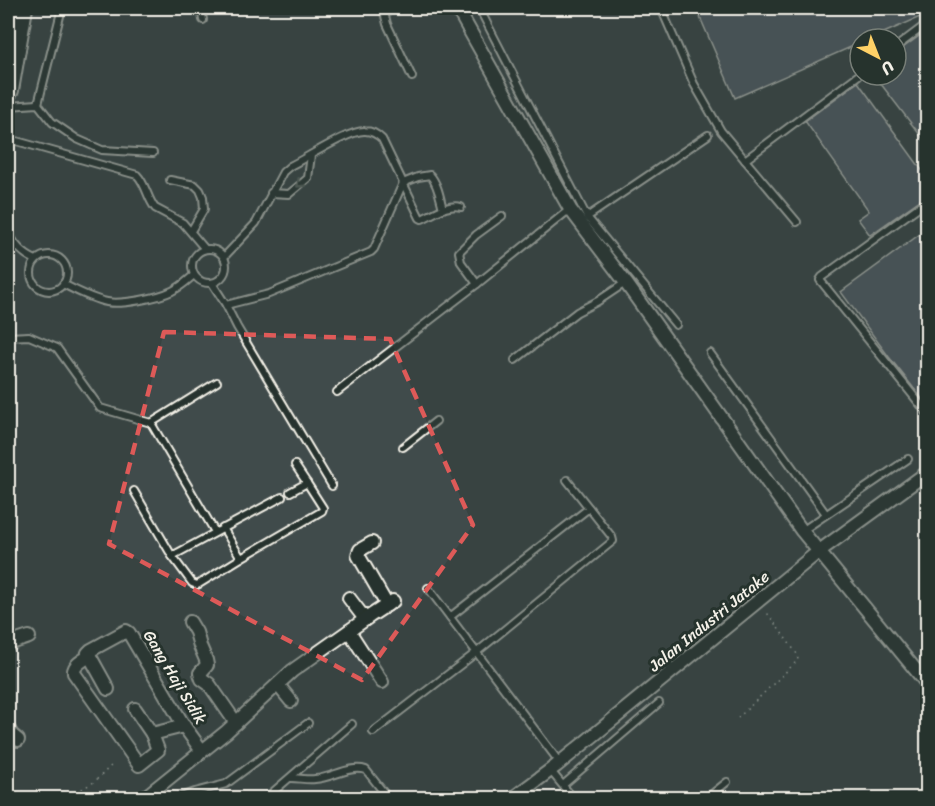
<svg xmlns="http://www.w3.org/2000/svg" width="935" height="806" font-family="Sriracha,sans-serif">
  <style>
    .built { fill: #404c4c; fill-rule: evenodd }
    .building { fill: #626b75; stroke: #f4f1e8; stroke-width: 1.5 }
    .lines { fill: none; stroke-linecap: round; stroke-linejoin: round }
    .service-casing { stroke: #f4f1e8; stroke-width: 10 }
    .minor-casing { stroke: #f4f1e8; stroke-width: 16 }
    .trunk-casing { stroke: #f4f1e8; stroke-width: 24 }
    .path { stroke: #f4f1e8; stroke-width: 1.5; stroke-dasharray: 1.5 4.5; stroke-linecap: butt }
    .service { stroke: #26332d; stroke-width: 6 }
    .minor { stroke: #26332d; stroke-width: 12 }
    .trunk { stroke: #26332d; stroke-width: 20 }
    .oneway { stroke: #6e766e }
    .marked { fill: none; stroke: #de5a58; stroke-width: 4.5; stroke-dasharray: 12 8; stroke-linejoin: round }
    .labels { text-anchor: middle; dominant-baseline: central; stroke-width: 6; stroke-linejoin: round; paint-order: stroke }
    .street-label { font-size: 16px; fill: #f4f1e8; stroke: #26332d }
  </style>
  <rect width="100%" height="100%" fill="#323e3b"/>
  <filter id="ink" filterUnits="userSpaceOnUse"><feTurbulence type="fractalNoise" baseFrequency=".0167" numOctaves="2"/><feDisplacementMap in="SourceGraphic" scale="12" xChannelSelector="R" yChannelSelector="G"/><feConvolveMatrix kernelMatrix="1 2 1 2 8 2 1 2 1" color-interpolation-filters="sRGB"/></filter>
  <g filter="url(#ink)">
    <path class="built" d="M 8,8 L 927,8 L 927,798 L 8,798 ZM 860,39 L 896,39 L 896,75 L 860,75 Z"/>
    <g class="building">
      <path d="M 696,8 L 927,8 L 927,14 L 870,39 L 860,39 L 860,43 L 735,98 Z"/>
      <path d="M 922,34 L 927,41 L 927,144 L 874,75 L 896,75 L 896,53 Z"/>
      <path d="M 858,82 L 927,177 L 927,195 L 870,235 L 858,219 L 869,211 L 805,121 Z"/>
      <path d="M 927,229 L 927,405 L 889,357 L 841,292 Z"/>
    </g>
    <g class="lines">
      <g class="service-casing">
        <g id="service">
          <path d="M 201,8 L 203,20"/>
          <path d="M 383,8 L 387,24 L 412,77"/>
          <path d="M 479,8 L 587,217 L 676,325"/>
          <path d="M 661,8 L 694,84 L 721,131 L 745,160 L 860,74"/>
          <path d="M 896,47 L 928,23"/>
          <path d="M 38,104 L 62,8"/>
          <path d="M 8,106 L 38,104 L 52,122 L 77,139 L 102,150 L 153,153"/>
          <path d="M 8,139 L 20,142 L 137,175 C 146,184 147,198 155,208 L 183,223 L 205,249"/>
          <path d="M 745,160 L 797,222"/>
          <path d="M 170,180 L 195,185 L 200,190 L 203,197 L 204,209 L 191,231"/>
          <path d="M 271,193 L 289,194 L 308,178 L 311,155"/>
          <path d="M 928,200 L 822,277 L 820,280 L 928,414"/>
          <path d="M 587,217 L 708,135"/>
          <path d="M 8,232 C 15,245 22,254 36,260"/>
          <circle cx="209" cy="266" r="17"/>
          <circle cx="49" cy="273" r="18"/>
          <path d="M 224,257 L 256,223 L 283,172 L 290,166 C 307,158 349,130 365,131 C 372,131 377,134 382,139 L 420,218 L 422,219 C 433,214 449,203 461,207"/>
          <path d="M 212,283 L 226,305 L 237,327 L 332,486"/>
          <path d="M 63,284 C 77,291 92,299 107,302 C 121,305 158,298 172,291 C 181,287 187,281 194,275"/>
          <path d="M 477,284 L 461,262 L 459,252 L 476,235 L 502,216"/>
          <path d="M 226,305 L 269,294 L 371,252 L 374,249 L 403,183 L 418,177 L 430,175 C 438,184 440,198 443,209"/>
          <path d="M 8,337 L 29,336 L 57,348 L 100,408 L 151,423 L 215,532"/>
          <path d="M 710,353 L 826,514"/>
          <path d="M 515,360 L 577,312 L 598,301 L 625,283"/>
          <path d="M 337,392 L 477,284 L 570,209"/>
          <path d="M 151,423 L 217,382"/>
          <path d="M 403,447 L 436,421"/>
          <path d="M 134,491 L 172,556 L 282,497"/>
          <path d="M 290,492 L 307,483 L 295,465"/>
          <path d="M 223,528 L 241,558"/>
          <path d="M 802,531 L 908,459"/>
          <path d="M 172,556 L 192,583 L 197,585 L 199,584 L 241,558 L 322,511 L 323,508 L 307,483"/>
          <path d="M 428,588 L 560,763"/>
          <path d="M 450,617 L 589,508"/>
          <path d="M 373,732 L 477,652 L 613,541 L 612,537 L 567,480"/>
          <path d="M 550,770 L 573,798"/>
          <path d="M 291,778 C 299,778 307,780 315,779 C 332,778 350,765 366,770 L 388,798"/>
          <path d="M 563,785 L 659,703"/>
          <path d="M 178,798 L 195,792 L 226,784 L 308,723"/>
          <path d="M 266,798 L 352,724"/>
          <path d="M 707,798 L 727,782"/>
        </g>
      </g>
      <g class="minor-casing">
        <g id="minor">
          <path d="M 457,8 L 570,209 L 626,283 L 802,531 L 928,685"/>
          <path d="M 372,543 L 360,550 L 358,555 L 387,605"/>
          <path d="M 349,598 L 365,619"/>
          <path d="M 190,622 L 196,632 L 200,646 L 206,660 L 207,665 L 200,673 L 202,679 L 209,684 L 236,723"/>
          <path d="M 349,631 L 382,682"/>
          <path d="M 8,644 L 29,637"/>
          <path d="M 90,656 C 83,660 73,665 74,673 L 139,765 L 158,750 L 152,734"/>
          <path d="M 278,685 L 291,701"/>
          <path d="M 108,689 L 88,653 L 91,650 L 126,631 L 129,633 L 184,726 L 202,751"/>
          <path d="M 135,709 L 152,734 L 184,726"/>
          <path d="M 8,728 L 12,735 L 18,740"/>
          <path d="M 144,798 L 226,732 L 292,671 L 370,616 L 393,601"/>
          <path d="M 513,798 L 556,766 L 818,552 L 928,472"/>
        </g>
      </g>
      <g class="trunk-casing">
        <path id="trunk" d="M 8,90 L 22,8"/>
      </g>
      <g class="path">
        <path d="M 738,718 L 798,660 L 797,654 L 765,610"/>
        <path d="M 66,798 L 94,782 L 113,764"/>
      </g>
      <use href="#service" class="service"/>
      <use href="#minor" class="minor"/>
      <use href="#trunk" class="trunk"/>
    </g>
    <defs><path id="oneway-chevron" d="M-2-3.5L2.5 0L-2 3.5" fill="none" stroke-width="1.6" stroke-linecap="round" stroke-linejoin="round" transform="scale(1.5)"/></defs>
    <use class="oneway" href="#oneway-chevron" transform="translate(300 184) rotate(137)"/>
  </g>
  <path d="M0 0H935V806H0ZM 164,332 L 390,339 L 473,525 L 362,680 L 109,544 Z" fill="#323e3b" fill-opacity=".55" fill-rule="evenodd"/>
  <path class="marked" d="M 164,332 L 390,339 L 473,525 L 362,680 L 109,544 Z"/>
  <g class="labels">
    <g class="street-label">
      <text transform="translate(709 621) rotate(-39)">Jalan Industri Jatake</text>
      <text transform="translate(175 677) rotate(59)">Gang Haji Sidik</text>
    </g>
  </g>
  <rect width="935" height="806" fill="none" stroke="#26332d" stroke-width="30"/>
  <rect x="15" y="15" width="905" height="776" fill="none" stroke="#f4f1e8" stroke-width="2" filter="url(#ink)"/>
  <g transform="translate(878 57) rotate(138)"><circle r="28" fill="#26332d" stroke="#787f78" stroke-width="1.5"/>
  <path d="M0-4.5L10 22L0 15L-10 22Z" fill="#ffd166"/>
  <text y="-9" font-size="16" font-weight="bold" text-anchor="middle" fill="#f4f1e8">U</text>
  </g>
</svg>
